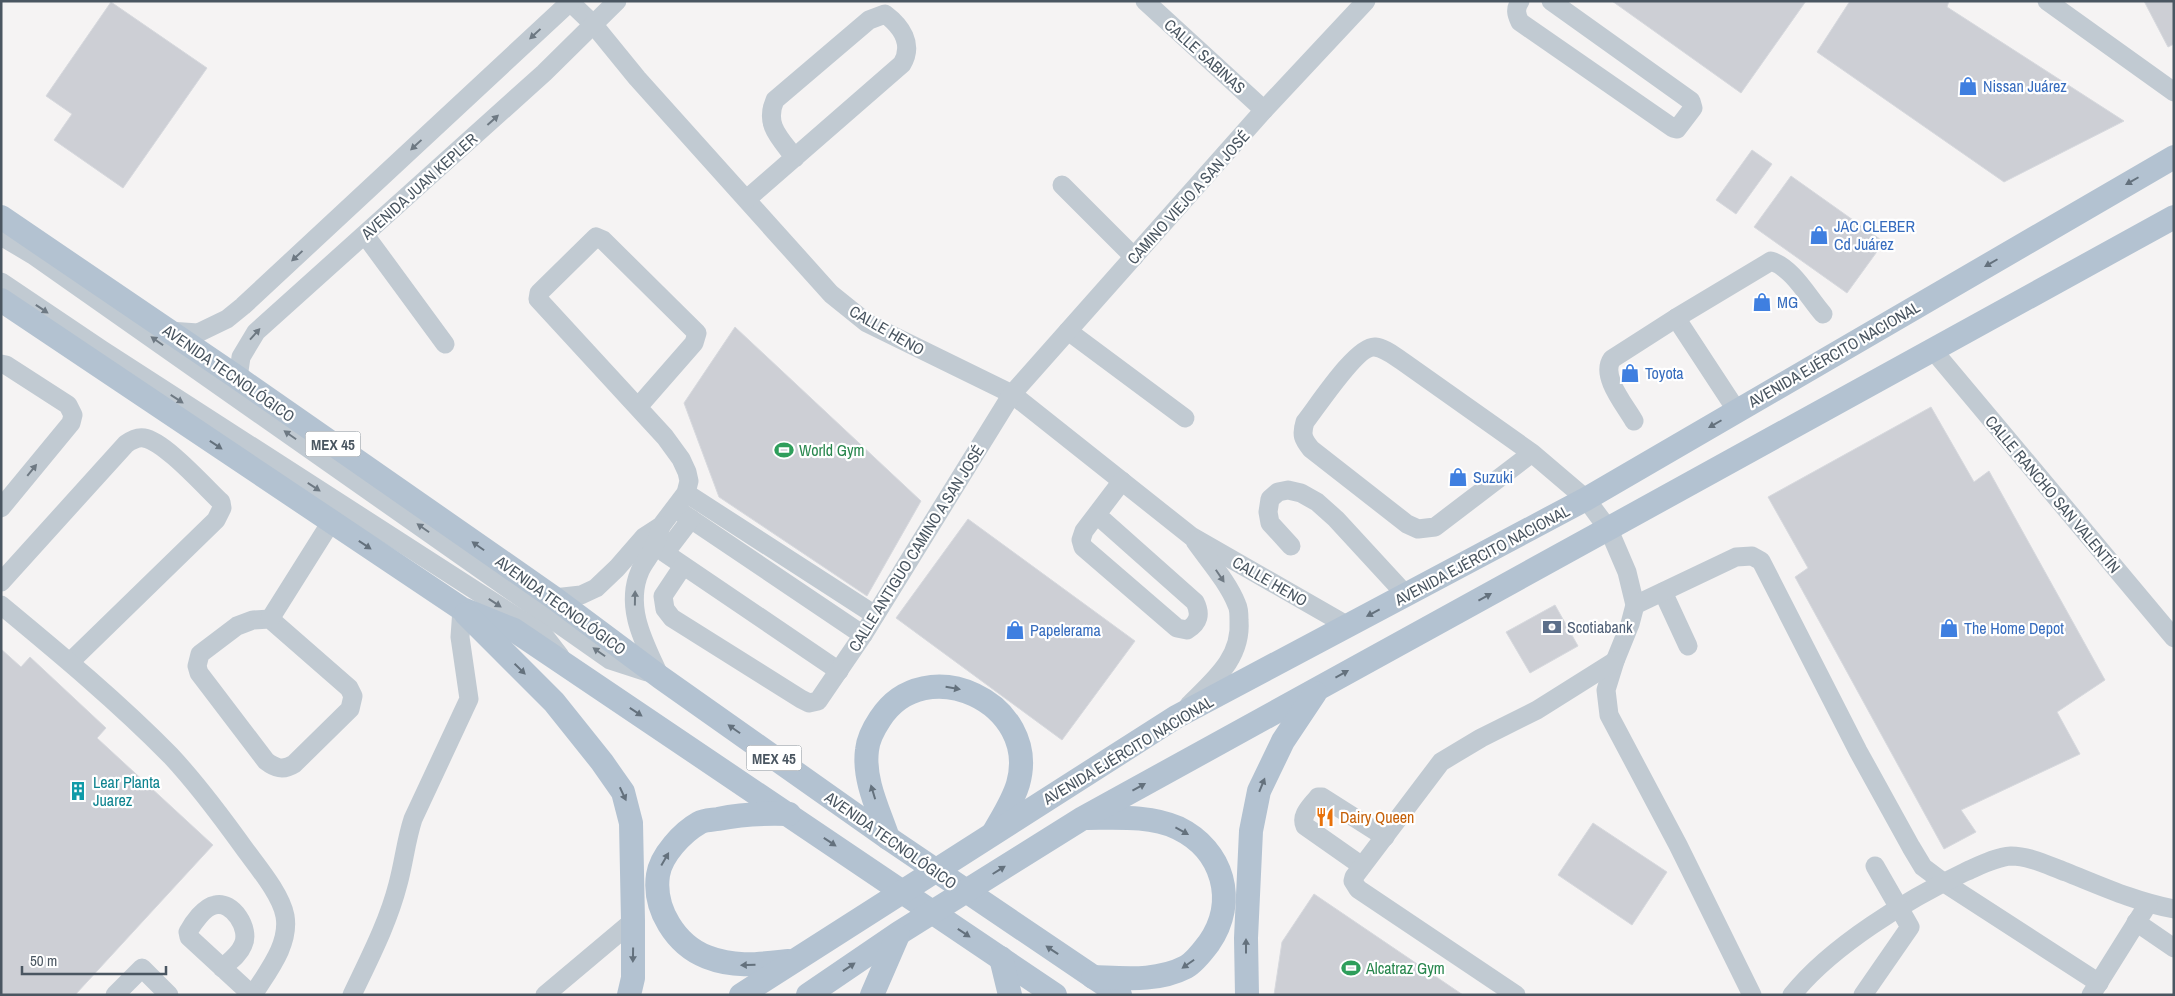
<svg xmlns="http://www.w3.org/2000/svg" width="2175" height="996" font-family="'Archivo Narrow',sans-serif">
  <style>
    .building { fill: #cdcfd5; stroke: #d7d9de }
    .lines { fill: none; stroke-linecap: round; stroke-linejoin: round }
    .minor { stroke: #c1cad2; stroke-width: 19 }
    .major { stroke: #b3c2d1; stroke-width: 24 }
    .oneway { fill: #6e7983 }
    .oneway2 { fill: #64717d }
    .labels { text-anchor: middle; dominant-baseline: central; stroke-width: 4.5; stroke-linejoin: round; paint-order: stroke }
    .shield { fill: #fff; stroke: #808990; stroke-width: 1 }
    .shield-label { font-size: 15px; font-weight: bold; fill: #4a5661 }
    .street-label { font-size: 16px; fill: #4a5661; stroke: #fff }
    .shop-label { font-size: 16px; fill: #366cbe; stroke: #fff; text-anchor: start }
    .leisure-label { font-size: 16px; fill: #27864d; stroke: #fff; text-anchor: start }
    .service-label { font-size: 16px; fill: #4e5e75; stroke: #fff; text-anchor: start }
    .culture-label { font-size: 16px; fill: #0d838f; stroke: #fff; text-anchor: start }
    .food-label { font-size: 16px; fill: #c56008; stroke: #fff; text-anchor: start }
  </style>
  <rect width="100%" height="100%" fill="#f5f3f3"/>
  <g class="building">
    <path d="M 1612,1 L 1806,1 L 1741,93 Z"/>
    <path d="M 1850,1 L 1949,1 L 1947,7 L 2124,121 L 2004,182 L 1817,52 Z"/>
    <path d="M 2144,1 L 2174,1 L 2174,44 L 2168,47 Z"/>
    <path d="M 111,2 L 207,68 L 123,188 L 54,140 L 72,114 L 46,96 Z"/>
    <path d="M 1752,150 L 1772,164 L 1736,214 L 1716,200 Z"/>
    <path d="M 1791,176 L 1884,242 L 1847,293 L 1754,227 Z"/>
    <path d="M 735,327 L 921,501 L 867,596 L 719,497 L 684,403 Z"/>
    <path d="M 1931,407 L 1974,482 L 1989,471 L 2105,680 L 2057,712 L 2080,754 L 1961,810 L 1976,832 L 1944,849 L 1795,577 L 1808,568 L 1768,497 Z"/>
    <path d="M 968,519 L 1135,641 L 1062,740 L 896,618 Z"/>
    <path d="M 1555,605 L 1578,646 L 1530,673 L 1506,632 Z"/>
    <path d="M 1,649 L 21,667 L 30,657 L 106,728 L 97,738 L 213,845 L 75,995 L 1,995 Z"/>
    <path d="M 1593,823 L 1667,872 L 1632,925 L 1558,875 Z"/>
    <path d="M 1314,894 L 1463,995 L 1274,995 L 1282,942 Z"/>
  </g>
  <g class="lines">
    <g class="minor">
      <path d="M 1145,1 L 1264,110"/>
      <path d="M 1520,1 C 1515,9 1516,14 1520,22 L 1673,128 L 1677,129 L 1693,108 L 1691,101 L 1551,1"/>
      <path d="M 2047,1 L 2174,92"/>
      <path d="M 570,2 L 593,24 L 637,78 L 831,294 L 867,323 L 1012,394 L 1191,536 L 1348,626"/>
      <path d="M 1062,185 L 1134,257"/>
      <path d="M 747,199 L 902,64 C 914,44 901,26 885,14 L 869,20 L 775,100 C 764,125 780,138 795,158"/>
      <path d="M 365,235 L 445,344"/>
      <path d="M 1,236 L 33,255 L 610,660 L 647,672"/>
      <path d="M 1,282 L 102,350 L 543,634 L 560,656"/>
      <path d="M 1676,318 L 1737,411"/>
      <path d="M 169,331 L 198,333 L 227,319 L 243,306 L 571,1"/>
      <path d="M 1068,331 L 1185,418"/>
      <path d="M 1932,349 L 2174,638"/>
      <path d="M 1,364 L 6,365 L 68,405 L 73,415 L 71,423 L 1,508"/>
      <path d="M 238,378 L 241,357 L 256,332 L 544,73 L 617,1"/>
      <path d="M 1634,421 C 1625,405 1600,376 1612,359 L 1676,318 L 1771,261 C 1793,268 1808,297 1823,314"/>
      <path d="M 1532,453 L 1435,527 L 1418,529 L 1407,524 L 1311,449 C 1303,439 1301,435 1305,422 C 1317,407 1357,345 1375,347 C 1385,348 1394,356 1402,361 L 1532,453 L 1586,499 L 1609,530 L 1627,572 L 1635,605 L 1630,624 L 1615,661 L 1606,690 L 1609,715 L 1678,845 L 1752,995"/>
      <path d="M 686,493 L 875,615"/>
      <path d="M 682,513 L 863,635"/>
      <path d="M 1097,515 L 1195,602 C 1201,614 1199,623 1187,630 L 1177,628 L 1083,547 L 1081,540 L 1084,531 L 1122,481"/>
      <path d="M 691,519 L 665,553 L 839,671"/>
      <path d="M 1291,546 L 1270,523 L 1268,512 L 1270,499 L 1278,492 L 1288,490 L 1301,493 L 1317,502 L 1336,519 L 1406,595"/>
      <path d="M 683,566 L 663,596 L 665,609 L 672,618 L 801,699 L 809,703 L 818,701 L 863,635 L 1012,394 L 1264,110 L 1366,1"/>
      <path d="M 1,582 L 126,444 C 132,440 137,437 144,438 C 164,441 204,486 221,502 L 222,508 L 216,520 L 70,662"/>
      <path d="M 1663,592 L 1688,646"/>
      <path d="M 554,598 L 581,595 L 596,588 L 617,568 L 644,537 L 661,526 L 686,493 L 689,481 L 687,472 L 681,459 L 665,437 L 538,299 L 539,293 L 596,237 L 603,240 L 697,333 L 694,343 L 638,407"/>
      <path d="M 1,605 C 59,653 118,702 171,756 C 198,785 221,816 244,848 C 257,866 281,894 285,916 C 290,945 267,972 253,995"/>
      <path d="M 1635,605 L 1736,557 L 1752,556 L 1761,561 L 1858,751 L 1911,847 L 1923,867 L 1943,882 L 2099,983"/>
      <path d="M 270,619 L 349,688 L 353,696 L 350,709 L 294,764 C 283,771 275,768 266,761 L 199,673 L 197,666 L 200,654 L 237,626 L 253,620 Z"/>
      <path d="M 270,619 L 331,522"/>
      <path d="M 660,677 C 645,644 624,608 640,571 C 644,562 652,554 655,544 C 658,538 659,532 661,526"/>
      <path d="M 1189,705 C 1214,680 1242,658 1239,620 C 1239,615 1239,609 1237,605 C 1228,582 1209,561 1195,541"/>
      <path d="M 1362,866 L 1305,826 C 1300,815 1311,806 1318,797 L 1322,797 L 1385,837"/>
      <path d="M 2136,922 L 2174,948"/>
      <path d="M 222,968 C 230,961 239,955 243,945 C 251,929 232,900 215,905 C 204,907 193,923 188,932 L 189,937 L 252,995"/>
      <path d="M 115,995 L 142,968 L 169,995"/>
      <path d="M 352,995 C 369,959 388,923 398,884 C 404,862 406,840 413,819 L 469,699 L 460,637 L 462,609"/>
      <path d="M 545,995 L 633,921"/>
      <path d="M 1516,995 L 1358,889 L 1353,881 L 1354,877 L 1441,762 L 1481,738 L 1537,710 L 1615,661"/>
      <path d="M 1792,995 C 1831,946 1908,899 1965,872 C 1979,866 1995,857 2011,856 C 2030,856 2049,866 2066,872 C 2101,886 2136,902 2174,909"/>
      <path d="M 1863,995 L 1910,927 L 1875,866"/>
      <path d="M 2091,995 L 2148,904"/>
    </g>
    <g class="major">
      <path d="M 1,217 L 238,378 L 554,598 L 660,677 L 888,838 L 1120,995"/>
      <path d="M 1,300 L 462,609 L 514,630 L 1055,995"/>
      <path d="M 466,614 L 554,702 L 602,762 L 623,792 L 631,823 L 633,921 L 633,978 L 629,995"/>
      <path d="M 1085,818 C 1115,818 1150,815 1178,828 C 1223,850 1238,901 1209,943 C 1203,951 1195,962 1186,967 C 1157,982 1124,978 1093,977"/>
      <path d="M 888,838 C 879,811 863,780 867,750 C 868,740 874,728 880,719 C 925,649 1041,703 1018,784 C 1013,801 1003,816 994,832"/>
      <path d="M 1001,958 L 1010,995"/>
      <path d="M 789,961 C 760,964 735,968 707,957 C 676,945 653,909 658,875 C 661,855 683,832 699,823 C 704,820 712,820 718,819 C 743,814 764,813 789,814"/>
      <path d="M 741,995 L 1176,717 L 1586,499 L 2174,157"/>
      <path d="M 808,995 L 899,933 L 1083,818 L 2174,217"/>
      <path d="M 872,995 L 898,935"/>
      <path d="M 1247,995 L 1246,938 L 1251,831 L 1259,791 L 1283,741 L 1315,693"/>
    </g>
  </g>
  <defs><path id="oneway-solid" d="M-6-.8H1V-3.2L6.5 0L1 3.2V.8H-6Z" transform="scale(1.25)"/></defs>
  <g class="oneway">
    <use href="#oneway-solid" transform="translate(535 34) rotate(137)"/>
    <use href="#oneway-solid" transform="translate(493 120) rotate(-42)"/>
    <use href="#oneway-solid" transform="translate(416 145) rotate(137)"/>
    <use href="#oneway-solid" transform="translate(297 256) rotate(137)"/>
    <use href="#oneway-solid" transform="translate(42 309) rotate(34)"/>
    <use href="#oneway-solid" transform="translate(255 334) rotate(-48)"/>
    <use href="#oneway-solid" transform="translate(157 341) rotate(-145)"/>
    <use href="#oneway-solid" transform="translate(177 399) rotate(33)"/>
    <use href="#oneway-solid" transform="translate(290 435) rotate(-145)"/>
    <use href="#oneway-solid" transform="translate(32 470) rotate(-51)"/>
    <use href="#oneway-solid" transform="translate(314 487) rotate(33)"/>
    <use href="#oneway-solid" transform="translate(423 528) rotate(-145)"/>
    <use href="#oneway-solid" transform="translate(1220 576) rotate(56)"/>
    <use href="#oneway-solid" transform="translate(635 598) rotate(-89)"/>
    <use href="#oneway-solid" transform="translate(495 603) rotate(33)"/>
    <use href="#oneway-solid" transform="translate(599 652) rotate(-145)"/>
  </g>
  <g class="oneway2">
    <use href="#oneway-solid" transform="translate(2132 181) rotate(150)"/>
    <use href="#oneway-solid" transform="translate(1991 263) rotate(150)"/>
    <use href="#oneway-solid" transform="translate(1715 424) rotate(150)"/>
    <use href="#oneway-solid" transform="translate(216 445) rotate(34)"/>
    <use href="#oneway-solid" transform="translate(365 545) rotate(34)"/>
    <use href="#oneway-solid" transform="translate(478 546) rotate(-145)"/>
    <use href="#oneway-solid" transform="translate(1485 597) rotate(-29)"/>
    <use href="#oneway-solid" transform="translate(1373 613) rotate(152)"/>
    <use href="#oneway-solid" transform="translate(520 669) rotate(44)"/>
    <use href="#oneway-solid" transform="translate(1342 674) rotate(-29)"/>
    <use href="#oneway-solid" transform="translate(953 688) rotate(10)"/>
    <use href="#oneway-solid" transform="translate(636 712) rotate(34)"/>
    <use href="#oneway-solid" transform="translate(734 729) rotate(-145)"/>
    <use href="#oneway-solid" transform="translate(1262 785) rotate(-68)"/>
    <use href="#oneway-solid" transform="translate(1139 787) rotate(-29)"/>
    <use href="#oneway-solid" transform="translate(873 792) rotate(-107)"/>
    <use href="#oneway-solid" transform="translate(623 794) rotate(65)"/>
    <use href="#oneway-solid" transform="translate(1182 831) rotate(29)"/>
    <use href="#oneway-solid" transform="translate(830 842) rotate(34)"/>
    <use href="#oneway-solid" transform="translate(665 859) rotate(-60)"/>
    <use href="#oneway-solid" transform="translate(999 870) rotate(-32)"/>
    <use href="#oneway-solid" transform="translate(964 933) rotate(34)"/>
    <use href="#oneway-solid" transform="translate(1246 946) rotate(-90)"/>
    <use href="#oneway-solid" transform="translate(1052 950) rotate(-146)"/>
    <use href="#oneway-solid" transform="translate(633 955) rotate(91)"/>
    <use href="#oneway-solid" transform="translate(1188 964) rotate(145)"/>
    <use href="#oneway-solid" transform="translate(748 965) rotate(178)"/>
    <use href="#oneway-solid" transform="translate(849 967) rotate(-34)"/>
  </g>
  <defs>
    <g id="shop-bare" transform="scale(1.5)"><path d="M-5-2.5h2.3a2.7 3.5 0 0 1 5.4 0H5L5.5 6h-11ZM-1.5-2.5h3a1.5 2.3 0 0 0-3 0Z" fill="#3f7fe0" stroke="#fff" stroke-width="2.5" paint-order="stroke"/></g>
    <g id="stadium-bare" transform="scale(1.5)"><path d="M0-5a6.5 5 0 1 0 0 10a6.5 5 0 1 0 0-10ZM-3.5-1.8h7v3.6h-7Z" fill="#2e9e5b" stroke="#fff" stroke-width="2.5" paint-order="stroke"/></g>
    <g id="bank-bare" transform="scale(1.5)"><path d="M-6-4H6V4H-6ZM0-2.3a2.3 2.3 0 1 0 0 4.6a2.3 2.3 0 1 0 0-4.6Z" fill="#5c6f8a" stroke="#fff" stroke-width="2.5" paint-order="stroke"/></g>
    <g id="building-bare" transform="scale(1.5)"><path d="M-4-6H4V6H1V3H-1V6H-4ZM-2.5-4.3h1.7v1.8h-1.7ZM.8-4.3h1.7v1.8H.8ZM-2.5-1h1.7V.8h-1.7ZM.8-1h1.7V.8H.8Z" fill="#0f9aa8" stroke="#fff" stroke-width="2.5" paint-order="stroke"/></g>
    <g id="restaurant-bare" transform="scale(1.5)"><path d="M-5-6h1v4h1v-4h1v4h1v-4h1v5L-1.5 .5V6h-2V.5L-5-1ZM5-6V6H3V1.5H1.5Q1.5-4 5-6Z" fill="#e8710a" stroke="#fff" stroke-width="2.5" paint-order="stroke"/></g>
  </defs>
  <g fill-rule="evenodd">
    <use href="#shop-bare" x="1968" y="86"/>
    <use href="#shop-bare" x="1819" y="235"/>
    <use href="#shop-bare" x="1762" y="302"/>
    <use href="#shop-bare" x="1630" y="373"/>
    <use href="#stadium-bare" x="784" y="450"/>
    <use href="#shop-bare" x="1458" y="477"/>
    <use href="#bank-bare" x="1552" y="627"/>
    <use href="#shop-bare" x="1949" y="628"/>
    <use href="#shop-bare" x="1015" y="630"/>
    <use href="#building-bare" x="78" y="791"/>
    <use href="#restaurant-bare" x="1325" y="817"/>
    <use href="#stadium-bare" x="1351" y="968"/>
  </g>
  <g class="labels">
    <g class="shield">
      <rect x="305.5" y="431.5" width="55" height="25" rx="4"/>
      <rect x="746.5" y="745.5" width="55" height="25" rx="4"/>
    </g>
    <g class="shield-label">
      <text x="333" y="444">MEX 45</text>
      <text x="774" y="758">MEX 45</text>
    </g>
    <g class="street-label">
      <text transform="translate(1205 56) rotate(42)">CALLE SABINAS</text>
      <text transform="translate(419 186) rotate(-42)">AVENIDA JUAN KEPLER</text>
      <text transform="translate(1188 197) rotate(-48)">CAMINO VIEJO A SAN JOSÉ</text>
      <text transform="translate(887 330) rotate(30)">CALLE HENO</text>
      <text transform="translate(1834 354) rotate(-30)">AVENIDA EJÉRCITO NACIONAL</text>
      <text transform="translate(229 373) rotate(35)">AVENIDA TECNOLÓGICO</text>
      <text transform="translate(2053 494) rotate(50)">CALLE RANCHO SAN VALENTÍN</text>
      <text transform="translate(916 548) rotate(-58)">CALLE ANTIGUO CAMINO A SAN JOSÉ</text>
      <text transform="translate(1482 555) rotate(-28)">AVENIDA EJÉRCITO NACIONAL</text>
      <text transform="translate(1270 581) rotate(30)">CALLE HENO</text>
      <text transform="translate(561 605) rotate(36)">AVENIDA TECNOLÓGICO</text>
      <text transform="translate(1128 750) rotate(-31)">AVENIDA EJÉRCITO NACIONAL</text>
      <text transform="translate(891 840) rotate(35)">AVENIDA TECNOLÓGICO</text>
    </g>
    <g class="shop-label">
      <text x="1983" y="86">Nissan Juárez</text>
      <text x="1834" y="226">JAC CLEBER<tspan x="1834" dy="18">Cd Juárez</tspan></text>
      <text x="1777" y="302">MG</text>
      <text x="1645" y="373">Toyota</text>
      <text x="1473" y="477">Suzuki</text>
      <text x="1964" y="628">The Home Depot</text>
      <text x="1030" y="630">Papelerama</text>
    </g>
    <g class="leisure-label">
      <text x="799" y="450">World Gym</text>
      <text x="1366" y="968">Alcatraz Gym</text>
    </g>
    <g class="service-label">
      <text x="1567" y="627">Scotiabank</text>
    </g>
    <g class="culture-label">
      <text x="93" y="782">Lear Planta<tspan x="93" dy="18">Juarez</tspan></text>
    </g>
    <g class="food-label">
      <text x="1340" y="817">Dairy Queen</text>
    </g>
  </g>
  <rect width="2175" height="996" fill="none" stroke="#4a5661" stroke-width="5"/>
  <path d="M22 966v8h144v-8" fill="none" stroke="#4a5661" stroke-width="2.5"/>
  <text x="30" y="966" font-size="15" fill="#4a5661" stroke="#ffffff" stroke-width="4" paint-order="stroke">50 m</text>
</svg>
